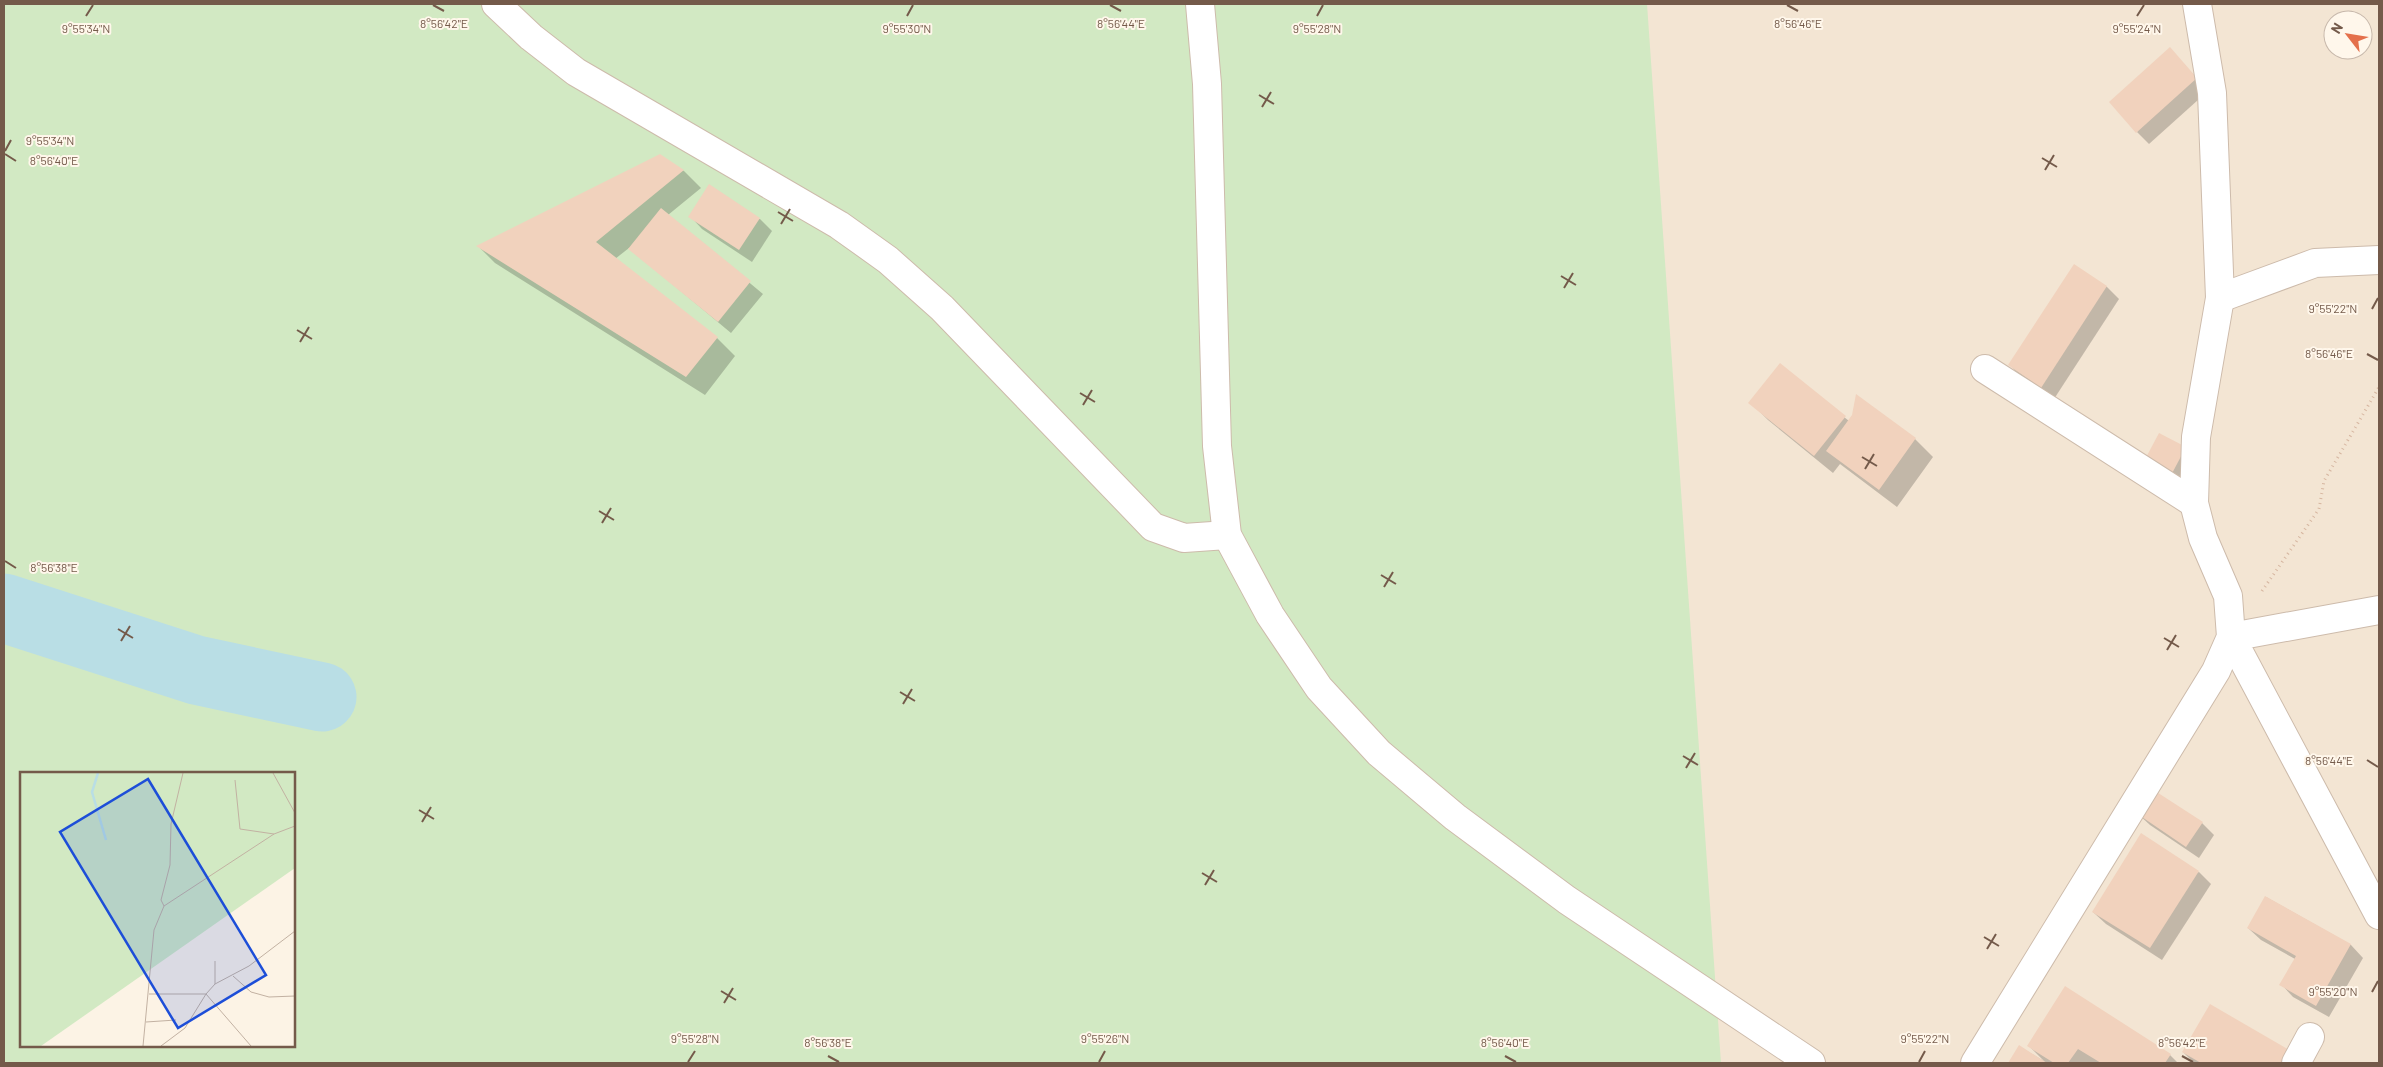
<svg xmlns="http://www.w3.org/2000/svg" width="2383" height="1067" font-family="Barlow,sans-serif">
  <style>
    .residential { fill: #f3e5d3; fill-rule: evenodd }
    .green { fill: #d2e9c3; fill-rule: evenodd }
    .shadow { fill: #0003 }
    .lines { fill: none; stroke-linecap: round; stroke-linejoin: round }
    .river { stroke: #b9dee5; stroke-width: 69 }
    .building { fill: #f1d2bd }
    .minor-casing { stroke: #cdbbab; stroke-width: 30 }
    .path { stroke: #d6b6a0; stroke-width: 3; stroke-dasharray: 1 4; stroke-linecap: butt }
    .minor { stroke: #fff; stroke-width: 28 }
    .ticks { fill: none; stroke: #745a4a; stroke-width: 2 }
    .inset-river { fill: none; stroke: #b9dee5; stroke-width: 2.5 }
    .inset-road { fill: none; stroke: #c2b1a2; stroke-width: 1 }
    .view { fill: #1d4ed8; fill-opacity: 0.15; stroke: #1d4ed8; stroke-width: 2.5 }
    .inset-edge { fill: none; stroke: #745a4a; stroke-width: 2.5 }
    .ticks-label { font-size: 12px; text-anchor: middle; fill: #745a4a; stroke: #fff7eb; stroke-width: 4; stroke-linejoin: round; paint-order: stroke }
  </style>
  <rect width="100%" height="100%" fill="#fcf3e5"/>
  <path class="residential" d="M 294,4 L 2379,4 L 2379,1063 L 1059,1063 ZM 2333,20 L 2363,20 L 2363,50 L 2333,50 Z"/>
  <path class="green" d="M 4,4 L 1647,4 L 1721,1063 L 4,1063 ZM 21,773 L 294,773 L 294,1046 L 21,1046 Z"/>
  <g class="shadow">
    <path d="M 2170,49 L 2208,91 L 2149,144 L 2137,132 Z"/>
    <path d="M 660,156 L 684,171 L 701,188 L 668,215 L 763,294 L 731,333 L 629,248 L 615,259 L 717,338 L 735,356 L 705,395 L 495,263 L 478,246 Z"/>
    <path d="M 690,216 L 760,219 L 772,231 L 752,262 L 702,229 Z"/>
    <path d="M 2074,266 L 2107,287 L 2119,299 L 2054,399 L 2022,378 L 2010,365 Z"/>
    <path d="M 1780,365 L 1849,421 L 1915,439 L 1933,457 L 1897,507 L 1840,464 L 1833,473 L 1768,420 L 1750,402 Z"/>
    <path d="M 2159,435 L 2191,454 L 2175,485 Z"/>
    <path d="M 2137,813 L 2202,823 L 2214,835 L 2199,858 L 2150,825 Z"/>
    <path d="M 2199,872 L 2211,884 L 2162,960 L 2106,924 L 2093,912 Z"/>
    <path d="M 2266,897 L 2351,945 L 2363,958 L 2329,1017 L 2293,997 L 2281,984 L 2295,959 L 2261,940 L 2248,928 Z"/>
    <path d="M 2066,988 L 2170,1055 L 2178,1063 L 2009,1063 L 2020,1047 L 2044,1061 L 2029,1046 Z"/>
    <path d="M 2183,1052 L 2304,1063 L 2194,1063 Z"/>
  </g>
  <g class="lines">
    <path class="river" d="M 4,608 L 196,670 L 322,697"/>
  </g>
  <g class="building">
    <path d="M 2170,47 L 2197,78 L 2136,133 L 2109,102 Z"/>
    <path d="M 660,154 L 684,170 L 596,242 L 718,337 L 686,377 L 476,246 Z"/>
    <path d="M 709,184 L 760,218 L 739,250 L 688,217 Z"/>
    <path d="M 661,208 L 751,281 L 718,322 L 628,249 Z"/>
    <path d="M 2074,264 L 2107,286 L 2041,388 L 2008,365 Z"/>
    <path d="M 1780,363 L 1846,416 L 1814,456 L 1748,403 Z"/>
    <path d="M 1856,394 L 1916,438 L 1879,490 L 1826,451 L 1852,415 Z"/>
    <path d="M 2159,433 L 2186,447 L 2169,479 L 2142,465 Z"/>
    <path d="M 2152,789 L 2203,822 L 2186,847 L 2136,813 Z"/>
    <path d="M 2141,833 L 2199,871 L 2150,948 L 2092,912 Z"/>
    <path d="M 2265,896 L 2351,944 L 2316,1006 L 2279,985 L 2296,956 L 2247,928 Z"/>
    <path d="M 2065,986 L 2171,1054 L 2165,1063 L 2101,1063 L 2078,1049 L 2068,1063 L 2054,1063 L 2027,1046 Z"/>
    <path d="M 2210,1004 L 2296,1054 L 2291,1063 L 2201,1063 L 2182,1052 Z"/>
    <path d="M 2019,1045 L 2047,1063 L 2008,1063 Z"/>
  </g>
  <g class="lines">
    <g class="minor-casing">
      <g id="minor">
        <path d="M 496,4 L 531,37 L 576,72 L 839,225 L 888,260 L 942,308 L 1153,527 L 1184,538 L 1227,535"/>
        <path d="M 1200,4 L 1207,84 L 1217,446 L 1227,535 L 1270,615 L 1319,688 L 1379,753 L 1455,817 L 1567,900 L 1811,1063"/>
        <path d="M 2220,298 L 2315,263 L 2379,260"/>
        <path d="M 1985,369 L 2194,503"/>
        <path d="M 2379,610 L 2231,637 L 2379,915"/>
        <path d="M 1975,1063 L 2216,671 L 2231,637 L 2228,596 L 2203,538 L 2194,503 L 2196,437 L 2220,298 L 2212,93 L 2197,4"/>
        <path d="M 2296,1063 L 2310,1037"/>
      </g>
    </g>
    <path class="path" d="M 2262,591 L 2319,509 L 2324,481 L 2379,387"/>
    <use href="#minor" class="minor"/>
  </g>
  <path class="ticks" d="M 433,5 L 444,11M 1110,5 L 1121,11M 1787,5 L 1798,11M 86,16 L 93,5M 907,16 L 913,5M 1317,16 L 1323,5M 2137,16 L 2144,5M 1259,95 L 1274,104M 1262,107 L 1271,92M 5,151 L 11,140M 5,154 L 16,161M 2042,158 L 2057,167M 2045,170 L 2054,155M 778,212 L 793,221M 781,224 L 790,209M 1561,276 L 1576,285M 1564,288 L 1573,273M 2372,309 L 2378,298M 297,330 L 312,339M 300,342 L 309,327M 2367,354 L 2378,360M 1080,393 L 1095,402M 1083,405 L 1092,390M 1862,457 L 1877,466M 1865,469 L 1874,454M 599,511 L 614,520M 602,523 L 611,508M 5,561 L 16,568M 1381,575 L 1396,584M 1384,587 L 1393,572M 118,629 L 133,638M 2164,638 L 2179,647M 121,641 L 130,626M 2167,650 L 2176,635M 900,692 L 915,701M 903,704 L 912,689M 1683,756 L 1698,765M 2367,760 L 2378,767M 1686,768 L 1695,753M 419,810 L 434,819M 422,822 L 431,807M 1202,873 L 1217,882M 1205,885 L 1214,870M 1984,937 L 1999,946M 1987,949 L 1996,934M 721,991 L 736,1000M 2372,992 L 2378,981M 724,1003 L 733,988M 828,1056 L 839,1062M 1505,1056 L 1516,1062M 2182,1056 L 2193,1062M 688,1062 L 695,1051M 1099,1062 L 1105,1051M 1919,1062 L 1925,1051"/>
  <g transform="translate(20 772)">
    <rect width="275" height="275" fill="#fcf3e5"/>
    <path d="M 0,1 L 275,1 L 275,96 L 21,274 L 0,274 Z" fill="#d2e9c3"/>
    <path class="inset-river" d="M 78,1 L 72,20 L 86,68"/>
    <path class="inset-road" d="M 253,1 L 275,41M 215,8 L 220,57 L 254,62M 144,134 L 141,128 L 150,93 L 151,52 L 163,1M 213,204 L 231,220 L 249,225 L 275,224M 195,212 L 195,189M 129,222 L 186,222 L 195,212 L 229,194 L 275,159M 126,250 L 156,248M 123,274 L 134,158 L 144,134 L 254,62 L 275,54M 141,274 L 165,256 L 186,222 L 231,274"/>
    <path class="view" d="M 128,7 L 246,203 L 158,256 L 40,60 Z"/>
    <rect width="275" height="275" class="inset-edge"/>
  </g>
  <g class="ticks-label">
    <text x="444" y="28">8°56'42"E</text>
    <text x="1121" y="28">8°56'44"E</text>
    <text x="1798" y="28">8°56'46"E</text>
    <text x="86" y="33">9°55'34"N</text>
    <text x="907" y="33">9°55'30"N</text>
    <text x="1317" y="33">9°55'28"N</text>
    <text x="2137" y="33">9°55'24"N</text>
    <text x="50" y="145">9°55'34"N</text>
    <text x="54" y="165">8°56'40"E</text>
    <text x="2333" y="313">9°55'22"N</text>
    <text x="2329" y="358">8°56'46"E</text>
    <text x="54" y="572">8°56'38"E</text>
    <text x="2329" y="765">8°56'44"E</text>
    <text x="2333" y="996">9°55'20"N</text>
    <text x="695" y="1043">9°55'28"N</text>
    <text x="1105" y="1043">9°55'26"N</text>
    <text x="1925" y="1043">9°55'22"N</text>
    <text x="828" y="1047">8°56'38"E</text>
    <text x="1505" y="1047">8°56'40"E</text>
    <text x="2182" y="1047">8°56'42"E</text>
  </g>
  <rect width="2383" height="1067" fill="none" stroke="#745a4a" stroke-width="10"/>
  <g transform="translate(2348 35) rotate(301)"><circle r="24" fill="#fff7eb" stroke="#c7b8ab"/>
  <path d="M0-4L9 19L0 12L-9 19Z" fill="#e4704b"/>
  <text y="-8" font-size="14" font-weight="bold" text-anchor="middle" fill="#745a4a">N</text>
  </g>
</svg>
